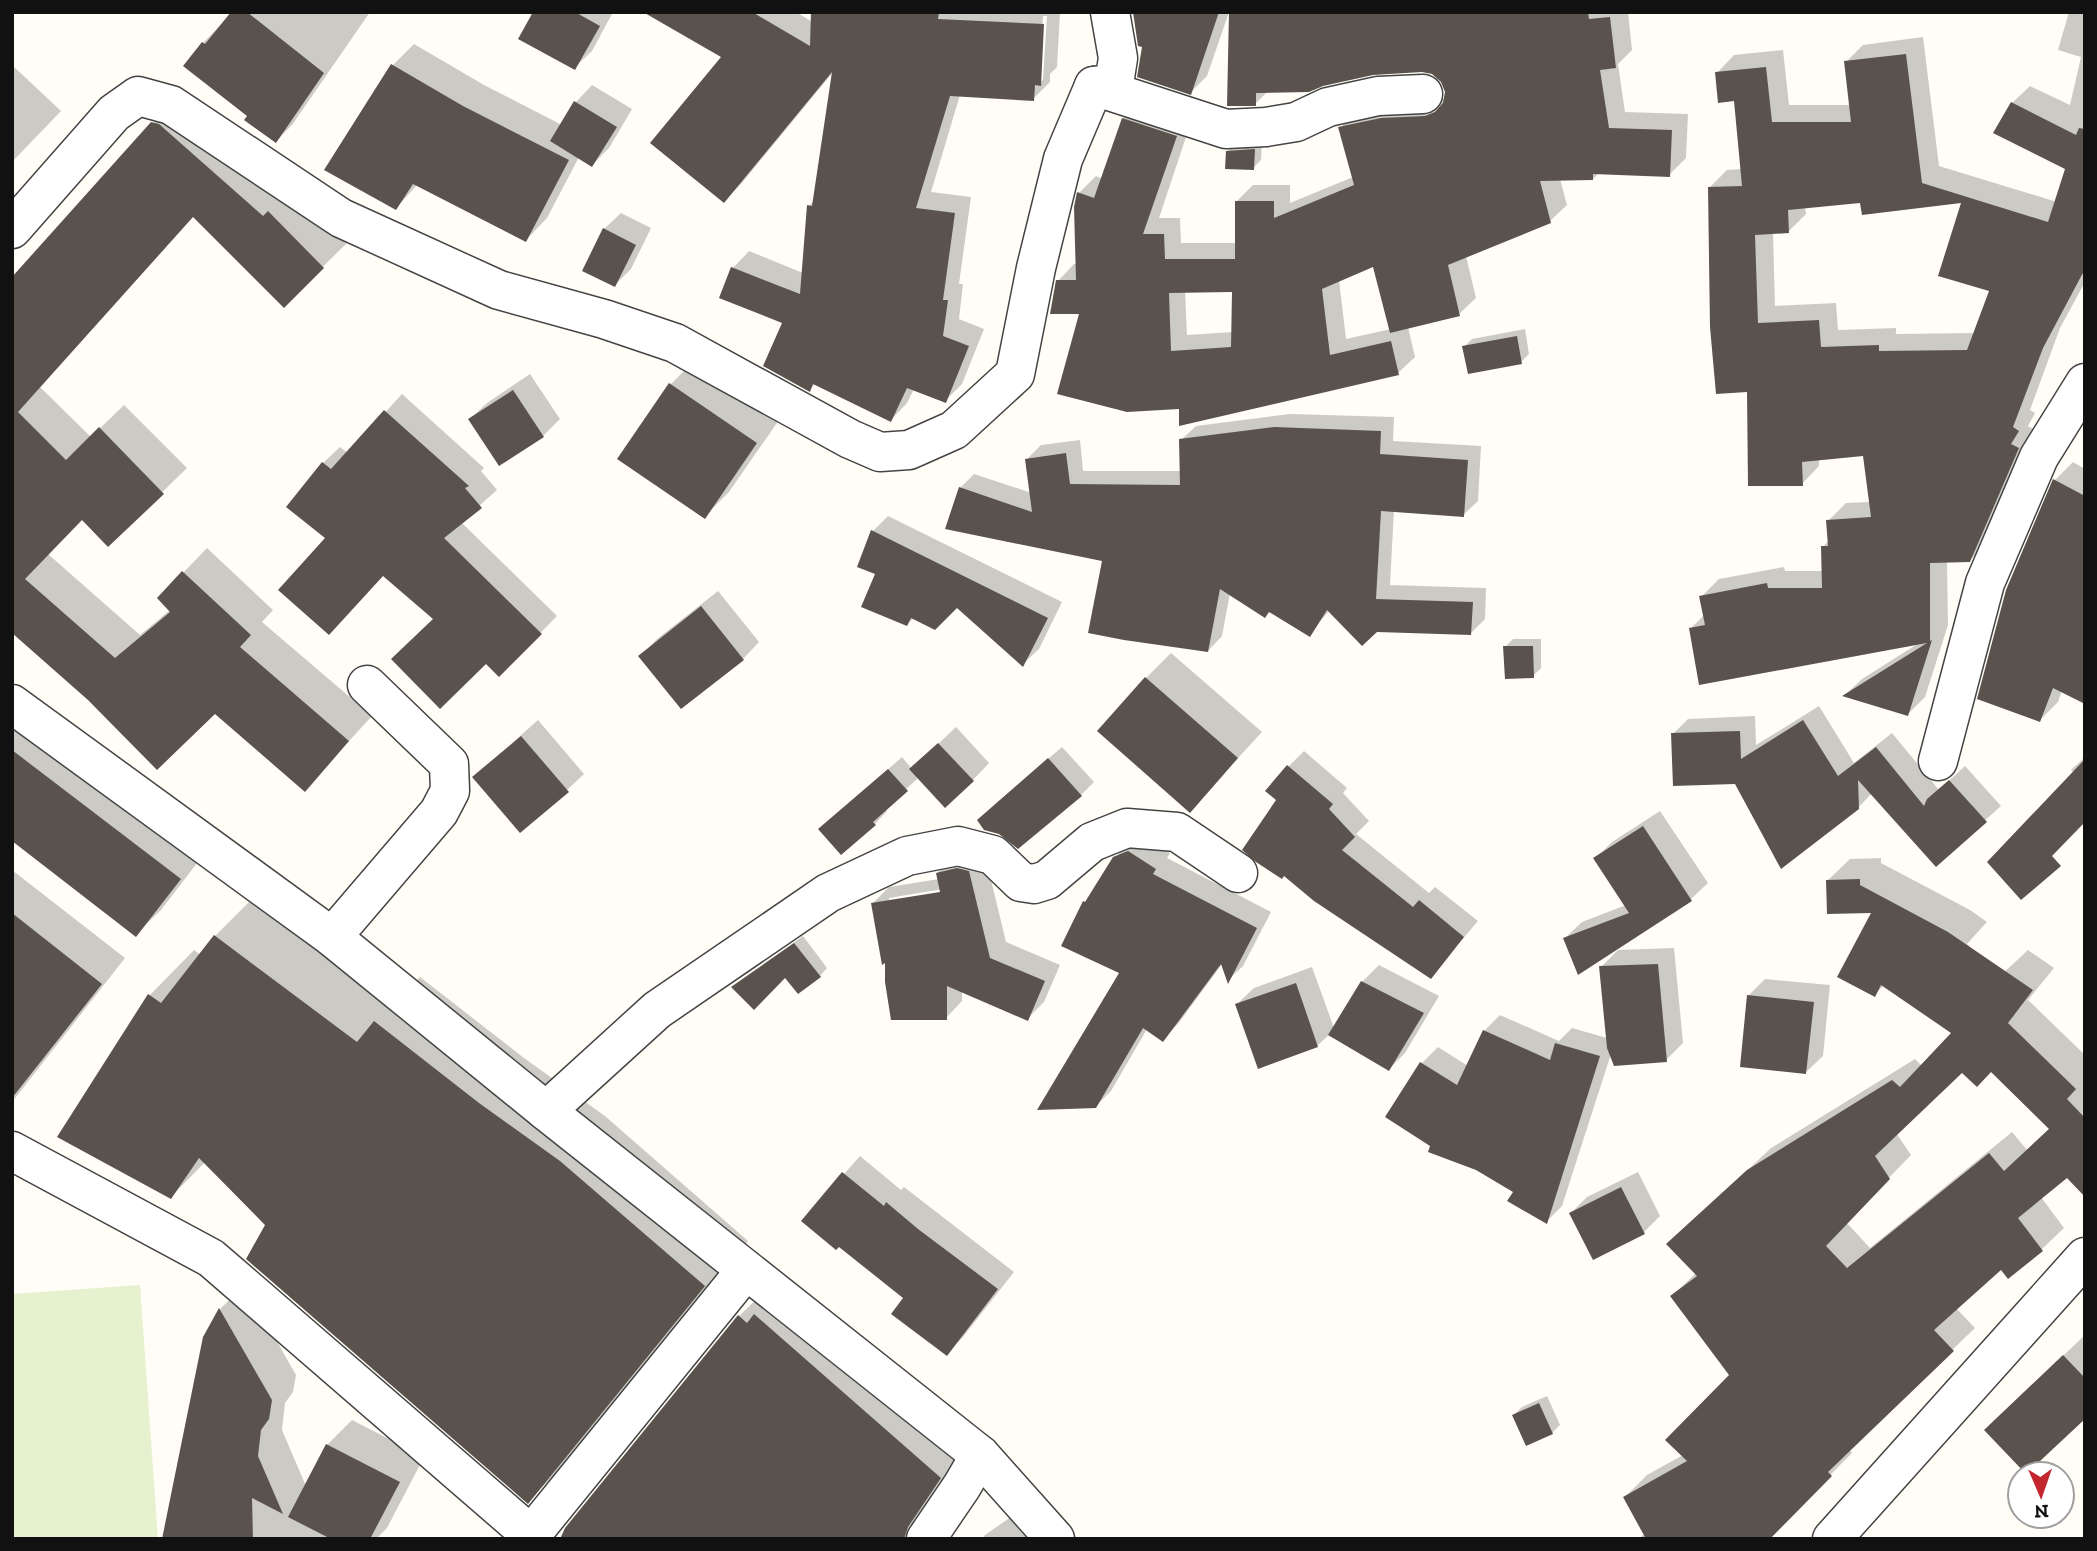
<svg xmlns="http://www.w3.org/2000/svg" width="2097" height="1551" font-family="'Zilla Slab',serif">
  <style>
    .pitch { fill: #e6f2cf }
    .shadow { fill: #0003; fill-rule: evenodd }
    .building { fill: #5a524d; fill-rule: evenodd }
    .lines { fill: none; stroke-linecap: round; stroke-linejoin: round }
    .minor-casing { stroke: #444; stroke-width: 41 }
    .minor { stroke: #fff; stroke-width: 38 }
  </style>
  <rect width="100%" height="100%" fill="#fffdf5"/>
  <path class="pitch" d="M 140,1285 L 158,1539 L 12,1539 L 12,1294 Z"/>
  <g class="shadow">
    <path d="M 233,12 L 370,12 L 292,125 L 276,141 L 249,116 L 186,65 L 203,43 Z"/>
    <path d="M 535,12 L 613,12 L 592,51 L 575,67 Z"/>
    <path d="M 687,12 L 796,12 L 849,44 L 869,12 L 1060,12 L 1057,67 L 1050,74 L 1050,82 L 1033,99 L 960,95 L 931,192 L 971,197 L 959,284 L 963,284 L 959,319 L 984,329 L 962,384 L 945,401 L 914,389 L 907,403 L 891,420 L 816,383 L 809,390 L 785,323 L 721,297 L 733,268 L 749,251 L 803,273 L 809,206 L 815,200 L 834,71 L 741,184 L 724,201 L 723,57 ZM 1043,16 L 1047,16 L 1043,80 L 1039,83 Z"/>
    <path d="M 1134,12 L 1229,12 L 1207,76 L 1190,93 L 1144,45 Z"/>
    <path d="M 1231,12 L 1628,12 L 1632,50 L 1618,64 L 1625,112 L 1688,114 L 1686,158 L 1669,175 L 1599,173 L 1593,179 L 1560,179 L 1567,205 L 1550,221 L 1466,256 L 1476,298 L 1459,314 L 1408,327 L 1415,357 L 1398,373 L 1181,407 L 1082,312 L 1058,281 L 1074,264 L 1078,264 L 1079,193 L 1096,176 L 1103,179 L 1123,119 L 1140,102 L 1192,119 L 1159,218 L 1180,218 L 1181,243 L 1237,243 L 1236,202 L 1253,185 L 1290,185 L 1290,203 L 1353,177 L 1340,128 L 1357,111 L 1399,102 L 1442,100 L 1445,99 L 1447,92 L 1443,81 L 1433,73 L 1422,70 L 1377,72 L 1268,91 L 1255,104 ZM 1374,265 L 1391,329 L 1346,339 L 1339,280 ZM 1185,291 L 1234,291 L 1233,332 L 1187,335 Z"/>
    <path d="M 2069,12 L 2085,12 L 2085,282 L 2060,328 L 2030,410 L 2035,413 L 2028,426 L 2035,430 L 1987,543 L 1969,561 L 1947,561 L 1948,625 L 1925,697 L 1908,714 L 1845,695 L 1862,679 L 1919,643 L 1691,628 L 1705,614 L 1701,597 L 1719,579 L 1784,567 L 1785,571 L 1824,571 L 1823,547 L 1829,540 L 1828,521 L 1846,503 L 1870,502 L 1865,454 L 1819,459 L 1819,466 L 1802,484 L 1749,390 L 1709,188 L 1727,170 L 1742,169 L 1735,99 L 1717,73 L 1734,55 L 1783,50 L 1789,105 L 1851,105 L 1846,62 L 1863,45 L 1923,37 L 1939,166 L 2057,202 L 2067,168 L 2012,103 L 2030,86 L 2070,105 L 2081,57 L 2058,50 ZM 1862,201 L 1963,201 L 1991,290 L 1975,333 L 1896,334 L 1896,328 L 1838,330 L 1836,303 L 1775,306 L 1773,232 L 1788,232 L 1806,214 L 1805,207 Z"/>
    <path d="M 414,44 L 484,85 L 562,125 L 576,102 L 592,85 L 632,109 L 609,148 L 592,165 L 579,157 L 547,218 L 526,240 L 418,184 L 396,208 L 393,65 Z"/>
    <path d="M 12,65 L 61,111 L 12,162 Z"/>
    <path d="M 176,99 L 293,188 L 347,243 L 284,305 L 194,215 L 40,387 L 91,437 L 124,405 L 187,468 L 108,545 L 83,518 L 48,554 L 140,635 L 170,610 L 159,598 L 207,548 L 273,610 L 262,622 L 372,716 L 305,789 L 215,712 L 89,698 L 12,630 L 12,279 Z"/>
    <path d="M 1262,142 L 1261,160 L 1253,168 L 1228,151 L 1236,143 Z"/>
    <path d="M 621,213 L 651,228 L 631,269 L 615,285 L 604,229 Z"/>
    <path d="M 1525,329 L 1529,354 L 1521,362 L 1464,347 L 1472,339 Z"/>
    <path d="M 696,359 L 781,417 L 729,492 L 704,517 L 619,459 L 671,384 Z"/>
    <path d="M 530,374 L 560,419 L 543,436 L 499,464 L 470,419 L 487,403 Z"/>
    <path d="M 402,394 L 484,468 L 481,471 L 497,490 L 461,522 L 557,616 L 499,675 L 384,574 L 328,538 L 323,463 L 340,447 L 348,453 Z"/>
    <path d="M 1290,414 L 1394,417 L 1393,441 L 1481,446 L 1478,501 L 1463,515 L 1394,510 L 1390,585 L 1486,588 L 1485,619 L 1471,633 L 1330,610 L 1309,634 L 1270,611 L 1230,593 L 1222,636 L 1208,651 L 1104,559 L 960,488 L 974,474 L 1032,493 L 1027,459 L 1041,445 L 1080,440 L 1083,471 L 1181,471 L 1181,440 L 1196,426 Z"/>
    <path d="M 2073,462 L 2085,469 L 2085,702 L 2062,690 L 2058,702 L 2040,720 L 2055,480 Z"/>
    <path d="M 888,516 L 1062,602 L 1039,649 L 1023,664 L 957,606 L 914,618 L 907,624 L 877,573 L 873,531 Z"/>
    <path d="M 718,591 L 759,642 L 743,659 L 641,656 L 657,639 Z"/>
    <path d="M 1513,639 L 1541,639 L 1541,668 L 1533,676 L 1505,647 Z"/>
    <path d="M 1171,653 L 1262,732 L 1190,810 L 1146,678 Z"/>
    <path d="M 1819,706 L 1854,763 L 1892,733 L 1939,790 L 1965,766 L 2001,806 L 1936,864 L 1872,793 L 1858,808 L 1737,782 L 1673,734 L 1688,719 L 1755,716 L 1756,745 Z"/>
    <path d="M 12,709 L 204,854 L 161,910 L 136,934 L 12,839 Z"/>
    <path d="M 538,720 L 584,774 L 567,790 L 474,777 Z"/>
    <path d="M 956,727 L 989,763 L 973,780 L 919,777 L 885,809 L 887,811 L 875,824 L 820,829 L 902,757 L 912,769 Z"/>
    <path d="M 1062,747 L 1094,782 L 1081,795 L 992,807 Z"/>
    <path d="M 1304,751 L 1347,788 L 1343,793 L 1369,821 L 1356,834 L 1429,893 L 1435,887 L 1478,921 L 1430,977 L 1278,800 L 1289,766 Z"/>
    <path d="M 2085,757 L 2085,820 L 2074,773 L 2071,770 Z"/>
    <path d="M 1660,811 L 1708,883 L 1691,899 L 1579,973 L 1565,938 L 1582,922 L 1626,905 L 1595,859 L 1612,842 Z"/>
    <path d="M 1145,836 L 1170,853 L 1167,858 L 1271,912 L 1243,966 L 1228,980 L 1222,964 L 1178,1024 L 1162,1039 L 1147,1029 L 1111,1091 L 1095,1107 L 1122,972 L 1085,902 L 1091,895 L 1115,858 L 1131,842 Z"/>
    <path d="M 985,855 L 1006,942 L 1060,965 L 1044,1002 L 1027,1019 L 962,991 L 962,1001 L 946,1018 L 886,959 L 873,903 L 889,887 L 939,879 L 937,873 L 954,857 ZM 949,888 L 949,892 L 889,902 L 889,898 Z"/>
    <path d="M 1881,858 L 1881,863 L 1970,910 L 1987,922 L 1967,944 L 1999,977 L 2028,950 L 2054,968 L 2028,1000 L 2085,1055 L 2085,1192 L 2067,1175 L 2041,1197 L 2064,1228 L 2042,1249 L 2008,1276 L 2002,1267 L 1956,1308 L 1975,1328 L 1849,1449 L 1852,1453 L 1767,1539 L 1639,1539 L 1645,1533 L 1625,1497 L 1647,1475 L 1683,1455 L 1731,1375 L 1672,1296 L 1696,1273 L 1669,1244 L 1771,1148 L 1915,1059 L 1922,1066 L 1954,1032 L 1884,985 L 1874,995 L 1874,911 L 1827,881 L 1850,859 ZM 1991,1070 L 2050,1128 L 2027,1150 L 2012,1132 L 1870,1248 L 1846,1222 L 1911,1155 L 1896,1133 L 1962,1071 Z"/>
    <path d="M 12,870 L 125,958 L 12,1102 Z"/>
    <path d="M 260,891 L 401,997 L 420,977 L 524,1058 L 605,1116 L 748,1241 L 573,1457 L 528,1501 L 205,1162 L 171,1197 L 59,1137 L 150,995 L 194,950 L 201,955 L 215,936 Z"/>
    <path d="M 803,936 L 827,968 L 820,976 L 785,975 L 733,987 Z"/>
    <path d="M 1674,948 L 1683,1043 L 1666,1060 L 1611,1054 L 1562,1206 L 1546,1222 L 1515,1191 L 1422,1063 L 1438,1047 L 1468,1066 L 1484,1031 L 1500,1015 L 1559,1041 L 1572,1028 L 1607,1038 L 1601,967 L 1618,950 Z"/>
    <path d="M 1379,965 L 1439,996 L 1405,1053 L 1389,1069 L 1330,1034 L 1317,1046 L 1237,1004 L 1254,988 L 1312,967 L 1334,1028 L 1362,982 Z"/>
    <path d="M 1765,979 L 1830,985 L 1823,1056 L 1806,1072 L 1749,995 Z"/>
    <path d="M 860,1156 L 901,1190 L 904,1187 L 1014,1272 L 963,1337 L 946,1354 L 906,1298 L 839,1245 L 803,1220 Z"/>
    <path d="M 1638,1172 L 1660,1216 L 1644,1232 L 1571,1213 L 1587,1197 Z"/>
    <path d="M 245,1285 L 296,1375 L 293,1392 L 285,1403 L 282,1430 L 306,1486 L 327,1445 L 352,1420 L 424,1457 L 387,1528 L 376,1539 L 164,1539 L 204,1338 L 220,1309 Z"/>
    <path d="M 767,1289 L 967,1450 L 919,1539 L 569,1539 L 739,1316 Z"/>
    <path d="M 2085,1335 L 2085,1416 L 2011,1405 Z"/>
    <path d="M 1547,1396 L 1560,1425 L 1552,1433 L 1514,1415 L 1522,1407 Z"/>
    <path d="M 1025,1507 L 1049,1539 L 982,1539 L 985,1535 Z"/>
  </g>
  <g class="building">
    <path d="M 231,12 L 247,12 L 324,73 L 276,143 L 244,120 L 247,116 L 183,66 L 202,42 L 205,44 Z"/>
    <path d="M 533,12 L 575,12 L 600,26 L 575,70 L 518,39 Z"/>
    <path d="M 643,12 L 752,12 L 810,46 L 811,12 L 939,12 L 938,19 L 1044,24 L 1041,86 L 1035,85 L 1034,101 L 950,96 L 916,208 L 955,213 L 943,300 L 948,300 L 943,336 L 969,346 L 946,403 L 907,388 L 891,422 L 813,384 L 810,392 L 763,366 L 782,323 L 719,298 L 731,267 L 800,294 L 807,205 L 812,206 L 832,72 L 724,203 L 650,143 L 721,57 Z"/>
    <path d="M 1133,12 L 1219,12 L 1191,95 L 1137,77 L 1142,47 L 1138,46 Z"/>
    <path d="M 1229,12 L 1588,12 L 1589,19 L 1610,17 L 1616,68 L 1600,70 L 1609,128 L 1672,130 L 1670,177 L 1593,174 L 1593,180 L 1540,181 L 1551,223 L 1448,265 L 1460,316 L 1390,333 L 1373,267 L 1322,289 L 1330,355 L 1391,341 L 1399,375 L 1179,426 L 1179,409 L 1127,412 L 1057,394 L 1079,314 L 1050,314 L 1056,280 L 1076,280 L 1074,207 L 1077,192 L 1094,198 L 1122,118 L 1177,136 L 1143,234 L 1164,234 L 1165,259 L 1235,259 L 1235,201 L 1274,201 L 1274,218 L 1354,185 L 1338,127 L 1381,118 L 1425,116 L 1435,112 L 1443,103 L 1445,92 L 1441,82 L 1432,74 L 1422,72 L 1373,75 L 1323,86 L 1309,92 L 1256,93 L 1256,106 L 1227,106 ZM 1232,292 L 1231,347 L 1171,351 L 1169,293 Z"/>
    <path d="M 1906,54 L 1922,183 L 2048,222 L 2065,169 L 1993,133 L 2011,102 L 2076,135 L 2079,128 L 2085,129 L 2085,269 L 2043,348 L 2013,427 L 2019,431 L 2011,444 L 2019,448 L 1970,562 L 1930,563 L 1930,641 L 1932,640 L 1908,716 L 1842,696 L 1927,643 L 1699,685 L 1689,628 L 1705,625 L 1699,596 L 1767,583 L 1768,588 L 1822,588 L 1821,546 L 1828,546 L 1826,520 L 1871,517 L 1863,456 L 1802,462 L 1803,486 L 1748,486 L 1747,392 L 1716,394 L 1710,327 L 1708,187 L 1742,186 L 1734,101 L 1718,103 L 1715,72 L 1766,67 L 1772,122 L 1851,122 L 1844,61 ZM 1860,203 L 1862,215 L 1961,203 L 1938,276 L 1989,291 L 1967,350 L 1879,351 L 1879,345 L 1821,347 L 1819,320 L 1758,323 L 1755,235 L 1789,233 L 1788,210 Z"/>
    <path d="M 391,64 L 463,106 L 569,160 L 526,242 L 413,184 L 396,210 L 324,170 Z"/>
    <path d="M 574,101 L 617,127 L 592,167 L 550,141 Z"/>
    <path d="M 151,122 L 159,124 L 263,216 L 268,211 L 324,268 L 284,308 L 193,217 L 18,412 L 66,460 L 99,427 L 164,494 L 108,547 L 82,520 L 25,579 L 115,658 L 170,612 L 157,598 L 182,571 L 251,635 L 240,647 L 349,741 L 305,792 L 215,714 L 157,770 L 88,700 L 12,633 L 12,277 Z"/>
    <path d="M 1255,149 L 1254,170 L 1225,169 L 1226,151 Z"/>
    <path d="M 603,228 L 636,245 L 615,287 L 582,271 Z"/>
    <path d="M 1517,336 L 1522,364 L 1468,374 L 1462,346 Z"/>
    <path d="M 669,383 L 757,443 L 705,519 L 617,459 Z"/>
    <path d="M 513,390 L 544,437 L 499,466 L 468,419 Z"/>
    <path d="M 384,410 L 469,486 L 465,488 L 482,508 L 444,538 L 542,634 L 499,677 L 486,664 L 440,709 L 391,659 L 433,619 L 383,576 L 329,635 L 278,590 L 325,538 L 286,507 L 322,462 L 331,469 Z"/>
    <path d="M 1274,427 L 1381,431 L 1380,454 L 1468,460 L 1464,517 L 1381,511 L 1376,599 L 1473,602 L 1471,635 L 1377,632 L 1362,646 L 1327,610 L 1310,637 L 1269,612 L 1265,618 L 1220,589 L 1208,652 L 1124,640 L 1088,633 L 1102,561 L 945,529 L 959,487 L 1032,512 L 1025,459 L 1066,453 L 1070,484 L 1180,485 L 1179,439 Z"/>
    <path d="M 2053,479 L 2085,496 L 2085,704 L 2053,688 L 2040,722 L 1977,699 L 2006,590 Z"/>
    <path d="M 871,530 L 1048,618 L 1023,667 L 957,608 L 935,630 L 911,618 L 907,626 L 861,607 L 875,574 L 857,567 Z"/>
    <path d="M 701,606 L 744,660 L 681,709 L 638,656 Z"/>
    <path d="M 1503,646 L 1533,646 L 1534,678 L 1505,679 Z"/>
    <path d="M 1145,677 L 1238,758 L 1190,813 L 1097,731 Z"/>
    <path d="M 1803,720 L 1838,776 L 1876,747 L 1924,806 L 1927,799 L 1949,780 L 1987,822 L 1936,867 L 1858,780 L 1859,809 L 1781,869 L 1735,784 L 1673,786 L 1671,733 L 1740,731 L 1741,759 Z"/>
    <path d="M 521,736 L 569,792 L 520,833 L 472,777 Z"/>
    <path d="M 938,743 L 974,781 L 945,808 L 909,769 Z"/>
    <path d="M 12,750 L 181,879 L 136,937 L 12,841 Z"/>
    <path d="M 1048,758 L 1082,796 L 1018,849 L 999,834 L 984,830 L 977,820 Z"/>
    <path d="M 2085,759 L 2085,822 L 2052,856 L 2061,866 L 2021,900 L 1987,862 Z"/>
    <path d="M 1287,765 L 1333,804 L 1329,809 L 1355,837 L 1342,850 L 1413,907 L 1419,900 L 1464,937 L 1431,979 L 1314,901 L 1284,876 L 1282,879 L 1256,862 L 1242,850 L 1276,800 L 1265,791 Z"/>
    <path d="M 888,769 L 908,791 L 873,822 L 876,825 L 841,855 L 818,829 Z"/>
    <path d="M 1643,826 L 1692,901 L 1578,975 L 1563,938 L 1629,913 L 1593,858 Z"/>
    <path d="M 1128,851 L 1156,869 L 1153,874 L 1257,928 L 1228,984 L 1221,964 L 1163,1042 L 1143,1028 L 1096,1108 L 1037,1110 L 1119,973 L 1061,946 L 1083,901 L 1085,902 L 1113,857 Z"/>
    <path d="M 957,868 L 969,871 L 990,958 L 1045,981 L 1028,1021 L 947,986 L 947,1020 L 891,1020 L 885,982 L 885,963 L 882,965 L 871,903 L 940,892 L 936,873 Z"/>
    <path d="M 1860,879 L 1860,885 L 1948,932 L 2033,990 L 2008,1023 L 2076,1089 L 2067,1099 L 2085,1118 L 2085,1197 L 2067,1178 L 2018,1218 L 2043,1251 L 2008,1279 L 2001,1270 L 1934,1330 L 1954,1351 L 1828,1472 L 1832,1476 L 1770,1539 L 1646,1539 L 1623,1497 L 1687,1461 L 1665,1440 L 1729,1375 L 1670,1296 L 1697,1276 L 1666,1244 L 1747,1170 L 1892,1080 L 1900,1087 L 1951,1033 L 1881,985 L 1875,997 L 1837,977 L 1871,913 L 1827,914 L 1826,880 ZM 1991,1072 L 2049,1129 L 2004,1171 L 1989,1153 L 1847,1268 L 1826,1246 L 1890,1179 L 1875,1156 L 1962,1073 L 1977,1087 Z"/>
    <path d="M 12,913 L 102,984 L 12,1098 Z"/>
    <path d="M 214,935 L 357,1042 L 374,1021 L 479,1103 L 560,1161 L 705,1286 L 528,1504 L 246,1259 L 265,1225 L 199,1158 L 171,1199 L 57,1137 L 148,994 L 161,1003 Z"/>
    <path d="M 794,943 L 821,977 L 798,994 L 785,978 L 754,1010 L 731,987 Z"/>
    <path d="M 1658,964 L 1667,1062 L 1614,1066 L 1607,1048 L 1599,966 Z"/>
    <path d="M 1361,981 L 1424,1013 L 1389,1071 L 1328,1035 Z"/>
    <path d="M 1296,983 L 1318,1047 L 1258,1069 L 1235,1004 Z"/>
    <path d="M 1747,995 L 1814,1002 L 1806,1074 L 1740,1067 Z"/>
    <path d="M 1483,1030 L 1550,1060 L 1555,1043 L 1600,1056 L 1547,1224 L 1507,1201 L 1513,1192 L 1476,1170 L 1428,1152 L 1430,1146 L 1385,1117 L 1420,1062 L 1457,1085 Z"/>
    <path d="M 842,1172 L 884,1206 L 886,1202 L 918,1229 L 998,1289 L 947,1356 L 891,1314 L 903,1298 L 839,1247 L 836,1250 L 801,1221 Z"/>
    <path d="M 1621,1187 L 1645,1234 L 1593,1260 L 1569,1213 Z"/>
    <path d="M 219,1308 L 272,1400 L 269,1419 L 261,1430 L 258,1456 L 283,1514 L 252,1498 L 253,1539 L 162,1539 L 203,1337 Z"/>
    <path d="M 754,1314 L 941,1478 L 908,1527 L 904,1539 L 560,1539 L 565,1528 L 738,1315 L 747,1323 Z"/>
    <path d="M 2063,1355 L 2085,1378 L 2085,1419 L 2026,1474 L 1984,1430 Z"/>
    <path d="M 1539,1403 L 1553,1434 L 1526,1446 L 1512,1415 Z"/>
    <path d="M 326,1444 L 400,1482 L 370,1539 L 331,1539 L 288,1517 Z"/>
  </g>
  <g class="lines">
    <g class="minor-casing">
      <g id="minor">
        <path d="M 1094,86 L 1226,129 L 1266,127 L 1296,122 L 1328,107 L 1378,96 L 1423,94"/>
        <path d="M 12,229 L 114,113 L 138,96 L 171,105 L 341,218 L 499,290 L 604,319 L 675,343 L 850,439 L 880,452 L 909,450 L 954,430 L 1015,374 L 1036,268 L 1063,159 L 1094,86 L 1114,84 L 1118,58 L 1110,12"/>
        <path d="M 12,704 L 332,937 L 546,1111 L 980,1455 L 1055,1539"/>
        <path d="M 1938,761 L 1985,583 L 2039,457 L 2085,383"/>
        <path d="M 332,937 L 439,812 L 450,791 L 449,764 L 367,685"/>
        <path d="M 546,1111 L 657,1010 L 828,893 L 907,856 L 958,846 L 993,855 L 1021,882 L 1034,884 L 1047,880 L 1092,842 L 1127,828 L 1177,832 L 1238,873"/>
        <path d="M 12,1151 L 211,1258 L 531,1535 L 746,1270"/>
        <path d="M 926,1539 L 962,1486 L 980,1455"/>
        <path d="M 1832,1539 L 2085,1257"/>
      </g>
    </g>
    <use href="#minor" class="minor"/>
  </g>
  <rect width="2097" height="1551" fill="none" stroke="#111111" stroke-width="28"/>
  <g transform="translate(2041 1495) rotate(178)"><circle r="33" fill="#ffffff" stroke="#a0a0a0" stroke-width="2"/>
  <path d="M0-5L12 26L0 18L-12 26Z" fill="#c4262e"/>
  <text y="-10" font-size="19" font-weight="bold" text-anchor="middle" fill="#111111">N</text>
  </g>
</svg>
